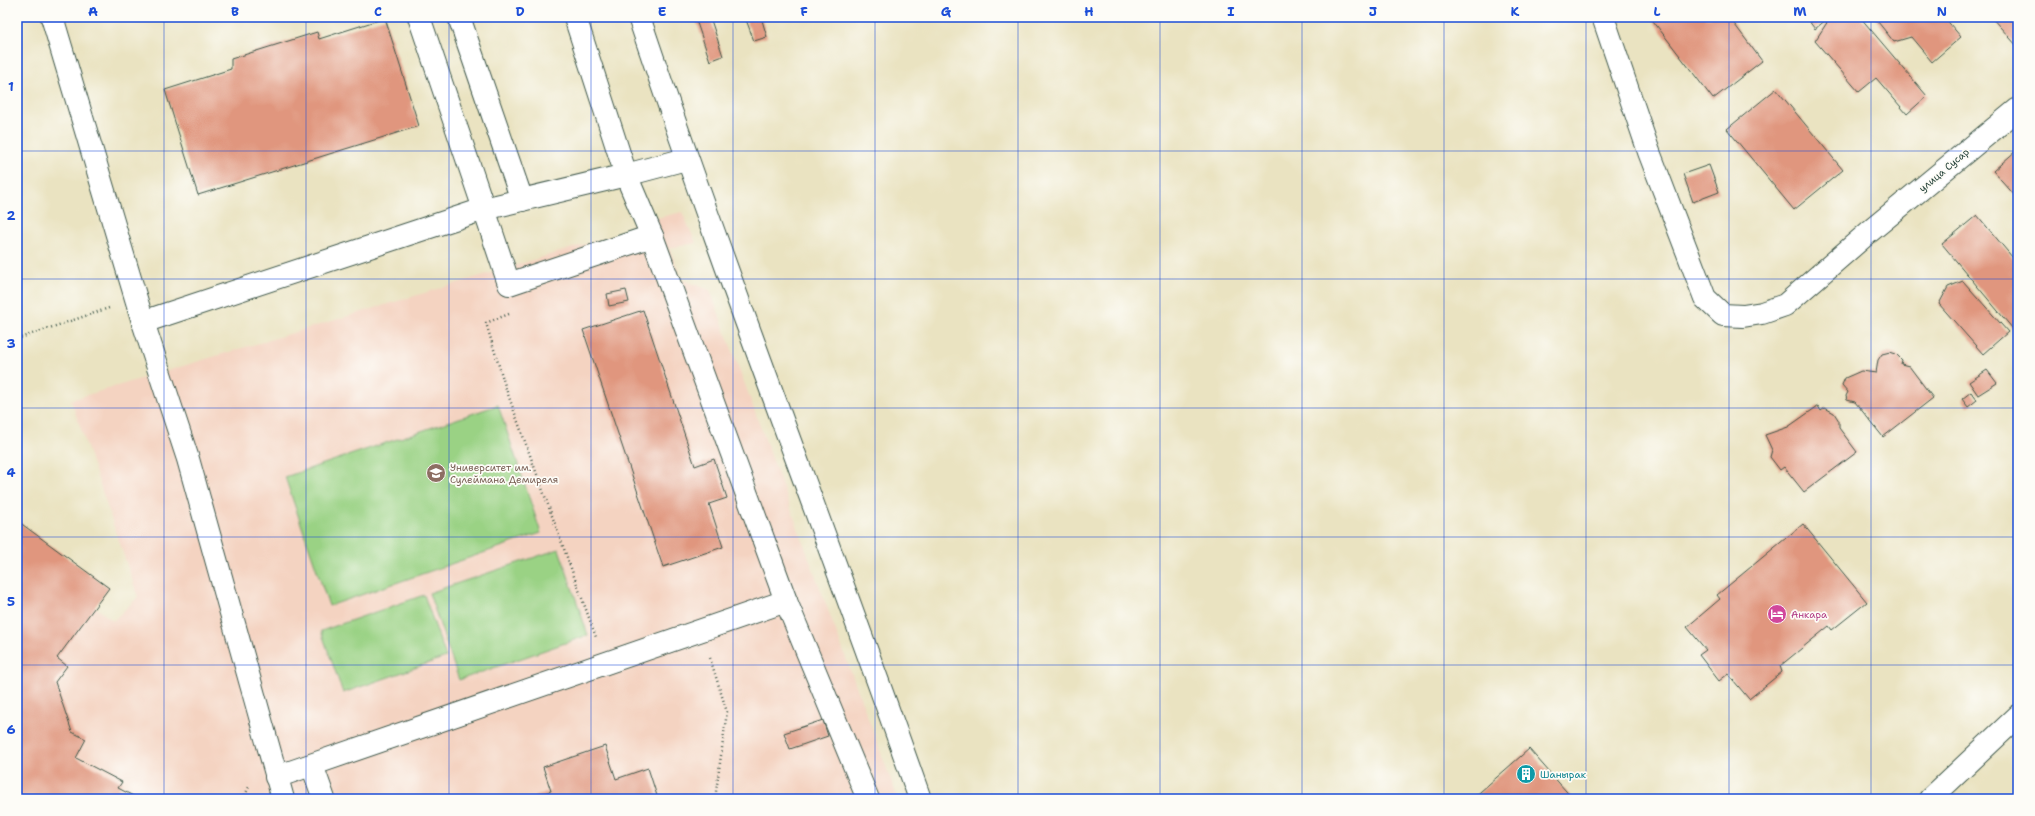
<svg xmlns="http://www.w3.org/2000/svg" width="2035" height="816" font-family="'Shantell Sans',sans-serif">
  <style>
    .built { fill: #f4d3c1 }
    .green { fill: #9ad284; stroke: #5c885c }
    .building { fill: #e0967e }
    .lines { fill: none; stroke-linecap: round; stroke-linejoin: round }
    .minor-casing { stroke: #3d5649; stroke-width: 24 }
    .major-casing { stroke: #3d5649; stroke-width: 24 }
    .path { stroke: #3d5649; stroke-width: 2.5; stroke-dasharray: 1 3; stroke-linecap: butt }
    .minor { stroke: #fff; stroke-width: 22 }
    .major { stroke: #fff; stroke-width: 22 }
    .grid { fill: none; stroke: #1d4ed8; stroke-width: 1; stroke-opacity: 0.55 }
    .labels { text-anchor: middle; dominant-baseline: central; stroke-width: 3.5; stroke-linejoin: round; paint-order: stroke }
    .street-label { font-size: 10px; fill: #1f3d34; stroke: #fdfcf7 }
    .education-label { font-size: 10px; fill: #785e54; stroke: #fdfcf7; text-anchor: start }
    .hotel-label { font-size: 10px; fill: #b23c85; stroke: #fdfcf7; text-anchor: start }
    .culture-label { font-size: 10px; fill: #0d838f; stroke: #fdfcf7; text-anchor: start }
    .neatline { fill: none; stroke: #1d4ed8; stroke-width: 1.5 }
    .grid-label { font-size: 13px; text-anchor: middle; font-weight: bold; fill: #1d4ed8 }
  </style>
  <rect width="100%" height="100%" fill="#fdfcf7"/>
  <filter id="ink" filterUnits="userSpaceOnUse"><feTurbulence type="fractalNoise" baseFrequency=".025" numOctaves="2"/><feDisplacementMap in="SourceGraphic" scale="8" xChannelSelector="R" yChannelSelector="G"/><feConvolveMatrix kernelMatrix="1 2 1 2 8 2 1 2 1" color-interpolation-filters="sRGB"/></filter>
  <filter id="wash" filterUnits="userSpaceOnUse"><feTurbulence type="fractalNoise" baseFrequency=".012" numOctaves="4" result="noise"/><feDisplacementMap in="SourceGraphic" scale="16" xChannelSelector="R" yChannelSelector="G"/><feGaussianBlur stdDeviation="0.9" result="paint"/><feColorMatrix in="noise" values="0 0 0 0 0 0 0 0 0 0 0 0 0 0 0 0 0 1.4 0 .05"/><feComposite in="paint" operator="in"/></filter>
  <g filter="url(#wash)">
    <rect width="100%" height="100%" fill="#eae3c1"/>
    <path class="built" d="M 682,212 L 696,243 L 669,248 L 682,280 L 710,290 L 898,799 L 17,799 L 17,545 L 113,621 L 138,597 L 71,400 L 632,230 L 631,224 Z"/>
    <g class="green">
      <path d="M 498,405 L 541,533 L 329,606 L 285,477 Z"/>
      <path d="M 559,549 L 588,635 L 459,680 L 429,593 Z"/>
      <path d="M 424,595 L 446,657 L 343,693 L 321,631 Z"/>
    </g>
    <g id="blocks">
      <g class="building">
        <path d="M 695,17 L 710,17 L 723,56 L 710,61 Z"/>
        <path d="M 745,17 L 761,17 L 767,37 L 754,41 Z"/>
        <path d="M 1650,17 L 1729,17 L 1762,61 L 1713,99 Z"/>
        <path d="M 1811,17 L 1826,17 L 1827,19 L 1815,29 L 1808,20 Z"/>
        <path d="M 1845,17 L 1860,17 L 1927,96 L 1907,114 L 1876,78 L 1859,92 L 1815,41 L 1830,18 Z"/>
        <path d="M 1874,17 L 1944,17 L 1961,37 L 1932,62 L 1911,37 L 1894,42 Z"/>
        <path d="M 1991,17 L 2018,17 L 2018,47 Z"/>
        <path d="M 385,18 L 419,126 L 198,195 L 165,90 L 231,69 L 231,59 L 317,32 L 319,39 Z"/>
        <path d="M 1776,89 L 1843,170 L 1794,210 L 1727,129 Z"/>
        <path d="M 2018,149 L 2018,199 L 1993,171 Z"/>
        <path d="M 1709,165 L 1719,192 L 1693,202 L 1683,174 Z"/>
        <path d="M 1977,215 L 2018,264 L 2018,325 L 2013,329 L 1942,244 Z"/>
        <path d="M 1963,281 L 2008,332 L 1983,354 L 1939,304 L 1948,287 Z"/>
        <path d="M 626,290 L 629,302 L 609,306 L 607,294 Z"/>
        <path d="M 643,310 L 695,466 L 714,459 L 727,498 L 709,504 L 723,547 L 663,567 L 583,330 Z"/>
        <path d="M 1890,352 L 1896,354 L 1902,360 L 1901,364 L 1909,366 L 1933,398 L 1883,437 L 1855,402 L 1847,400 L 1846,396 L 1848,392 L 1842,385 L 1845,378 L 1861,371 L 1876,373 L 1878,360 L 1882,354 Z"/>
        <path d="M 1987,370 L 1997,383 L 1978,395 L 1969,382 Z"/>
        <path d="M 1971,392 L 1977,400 L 1968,407 L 1962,399 Z"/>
        <path d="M 1818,406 L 1821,411 L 1825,408 L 1834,413 L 1839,421 L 1839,428 L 1857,452 L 1804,492 L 1784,467 L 1780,470 L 1770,457 L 1772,450 L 1765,435 L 1788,427 Z"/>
        <path d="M 17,506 L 19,522 L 109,588 L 57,658 L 67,666 L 55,682 L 72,732 L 86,739 L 76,758 L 122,782 L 118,788 L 139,799 L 17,799 Z"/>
        <path d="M 1803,524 L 1867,602 L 1832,630 L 1829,626 L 1780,666 L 1782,672 L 1749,699 L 1728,674 L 1719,681 L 1699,655 L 1706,650 L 1687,627 L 1720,599 L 1717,595 Z"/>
        <path d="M 823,720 L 828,736 L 790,749 L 784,733 Z"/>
        <path d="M 605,746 L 616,779 L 648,768 L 658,799 L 535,799 L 534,796 L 551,791 L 543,767 Z"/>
        <path d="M 1529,749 L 1573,799 L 1472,799 Z"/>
      </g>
    </g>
  </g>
  <g filter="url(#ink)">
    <use href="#blocks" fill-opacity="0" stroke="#3d5649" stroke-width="1"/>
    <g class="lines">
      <g class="minor-casing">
        <g id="minor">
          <path d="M 52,17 L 143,322 L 484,209 L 419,17"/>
          <path d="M 459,17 L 522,200"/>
          <path d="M 575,17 L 626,175 L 652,236 L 786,601"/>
          <path d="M 639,17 C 727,280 828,538 920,799"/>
          <path d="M 1603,17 L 1649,152 L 1705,298 L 1723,315 L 1743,316 L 1762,313 L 1785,305 L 1869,232 L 2018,109"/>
          <path d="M 652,236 L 509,284 L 484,209 L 626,175 L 686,159"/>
          <path d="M 143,322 L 188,459 L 283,799"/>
          <path d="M 312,765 L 324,799"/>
          <path d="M 276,777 L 786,601 L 868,799"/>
        </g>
      </g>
      <g class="major-casing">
        <path id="major" d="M 1930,799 L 2018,716"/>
      </g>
      <g class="path">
        <path d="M 509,314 L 486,323 L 506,389 L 596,637"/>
        <path d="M 17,339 L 109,308"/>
        <path d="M 710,658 L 727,712 L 715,799"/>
        <path d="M 243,799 L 249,787"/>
      </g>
      <use href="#minor" class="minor"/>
      <use href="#major" class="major"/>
    </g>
  </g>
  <path class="grid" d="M 164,17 L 164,799M 306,17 L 306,799M 449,17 L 449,799M 591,17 L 591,799M 733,17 L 733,799M 875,17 L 875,799M 1018,17 L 1018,799M 1160,17 L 1160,799M 1302,17 L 1302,799M 1444,17 L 1444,799M 1586,17 L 1586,799M 1729,17 L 1729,799M 1871,17 L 1871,799M 17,151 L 2018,151M 17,279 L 2018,279M 17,408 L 2018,408M 17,537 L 2018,537M 17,665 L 2018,665"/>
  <defs>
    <g id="university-disc" transform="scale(1)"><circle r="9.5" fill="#8d6e63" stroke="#fdfcf7"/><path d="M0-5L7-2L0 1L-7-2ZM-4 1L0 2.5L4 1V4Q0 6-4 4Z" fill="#fff"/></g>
    <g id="hotel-disc" transform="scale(1)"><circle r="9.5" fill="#d1479c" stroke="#fdfcf7"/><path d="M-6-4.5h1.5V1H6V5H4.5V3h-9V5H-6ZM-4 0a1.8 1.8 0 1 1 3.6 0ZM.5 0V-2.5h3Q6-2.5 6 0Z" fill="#fff"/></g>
    <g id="building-disc" transform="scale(1)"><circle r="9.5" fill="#0f9aa8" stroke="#fdfcf7"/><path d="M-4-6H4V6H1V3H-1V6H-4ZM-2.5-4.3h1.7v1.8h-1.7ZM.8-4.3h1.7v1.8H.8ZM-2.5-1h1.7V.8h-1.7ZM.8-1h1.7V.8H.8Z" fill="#fff"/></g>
  </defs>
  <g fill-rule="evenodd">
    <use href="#university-disc" x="436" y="473"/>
    <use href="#hotel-disc" x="1777" y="614"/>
    <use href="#building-disc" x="1526" y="774"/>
  </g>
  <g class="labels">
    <g class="street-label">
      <text transform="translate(1944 170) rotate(-40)">улица Сусар</text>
    </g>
    <g class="education-label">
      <text x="450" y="467">Университет им.<tspan x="450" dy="12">Сулеймана Демиреля</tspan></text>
    </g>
    <g class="hotel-label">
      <text x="1791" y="614">Анкара</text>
    </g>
    <g class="culture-label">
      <text x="1540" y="774">Шанырак</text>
    </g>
  </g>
  <rect width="2035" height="816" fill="none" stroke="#fdfcf7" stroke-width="44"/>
  <rect x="22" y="22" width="1991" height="772" class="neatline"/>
  <g class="grid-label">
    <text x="93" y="16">A</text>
    <text x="235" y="16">B</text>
    <text x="378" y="16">C</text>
    <text x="520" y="16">D</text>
    <text x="662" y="16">E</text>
    <text x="804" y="16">F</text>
    <text x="946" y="16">G</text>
    <text x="1089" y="16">H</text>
    <text x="1231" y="16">I</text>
    <text x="1373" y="16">J</text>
    <text x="1515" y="16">K</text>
    <text x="1657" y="16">L</text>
    <text x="1800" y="16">M</text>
    <text x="1942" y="16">N</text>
    <text x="11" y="91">1</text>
    <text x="11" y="220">2</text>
    <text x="11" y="348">3</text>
    <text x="11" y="477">4</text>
    <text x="11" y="606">5</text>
    <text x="11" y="734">6</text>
  </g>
</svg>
